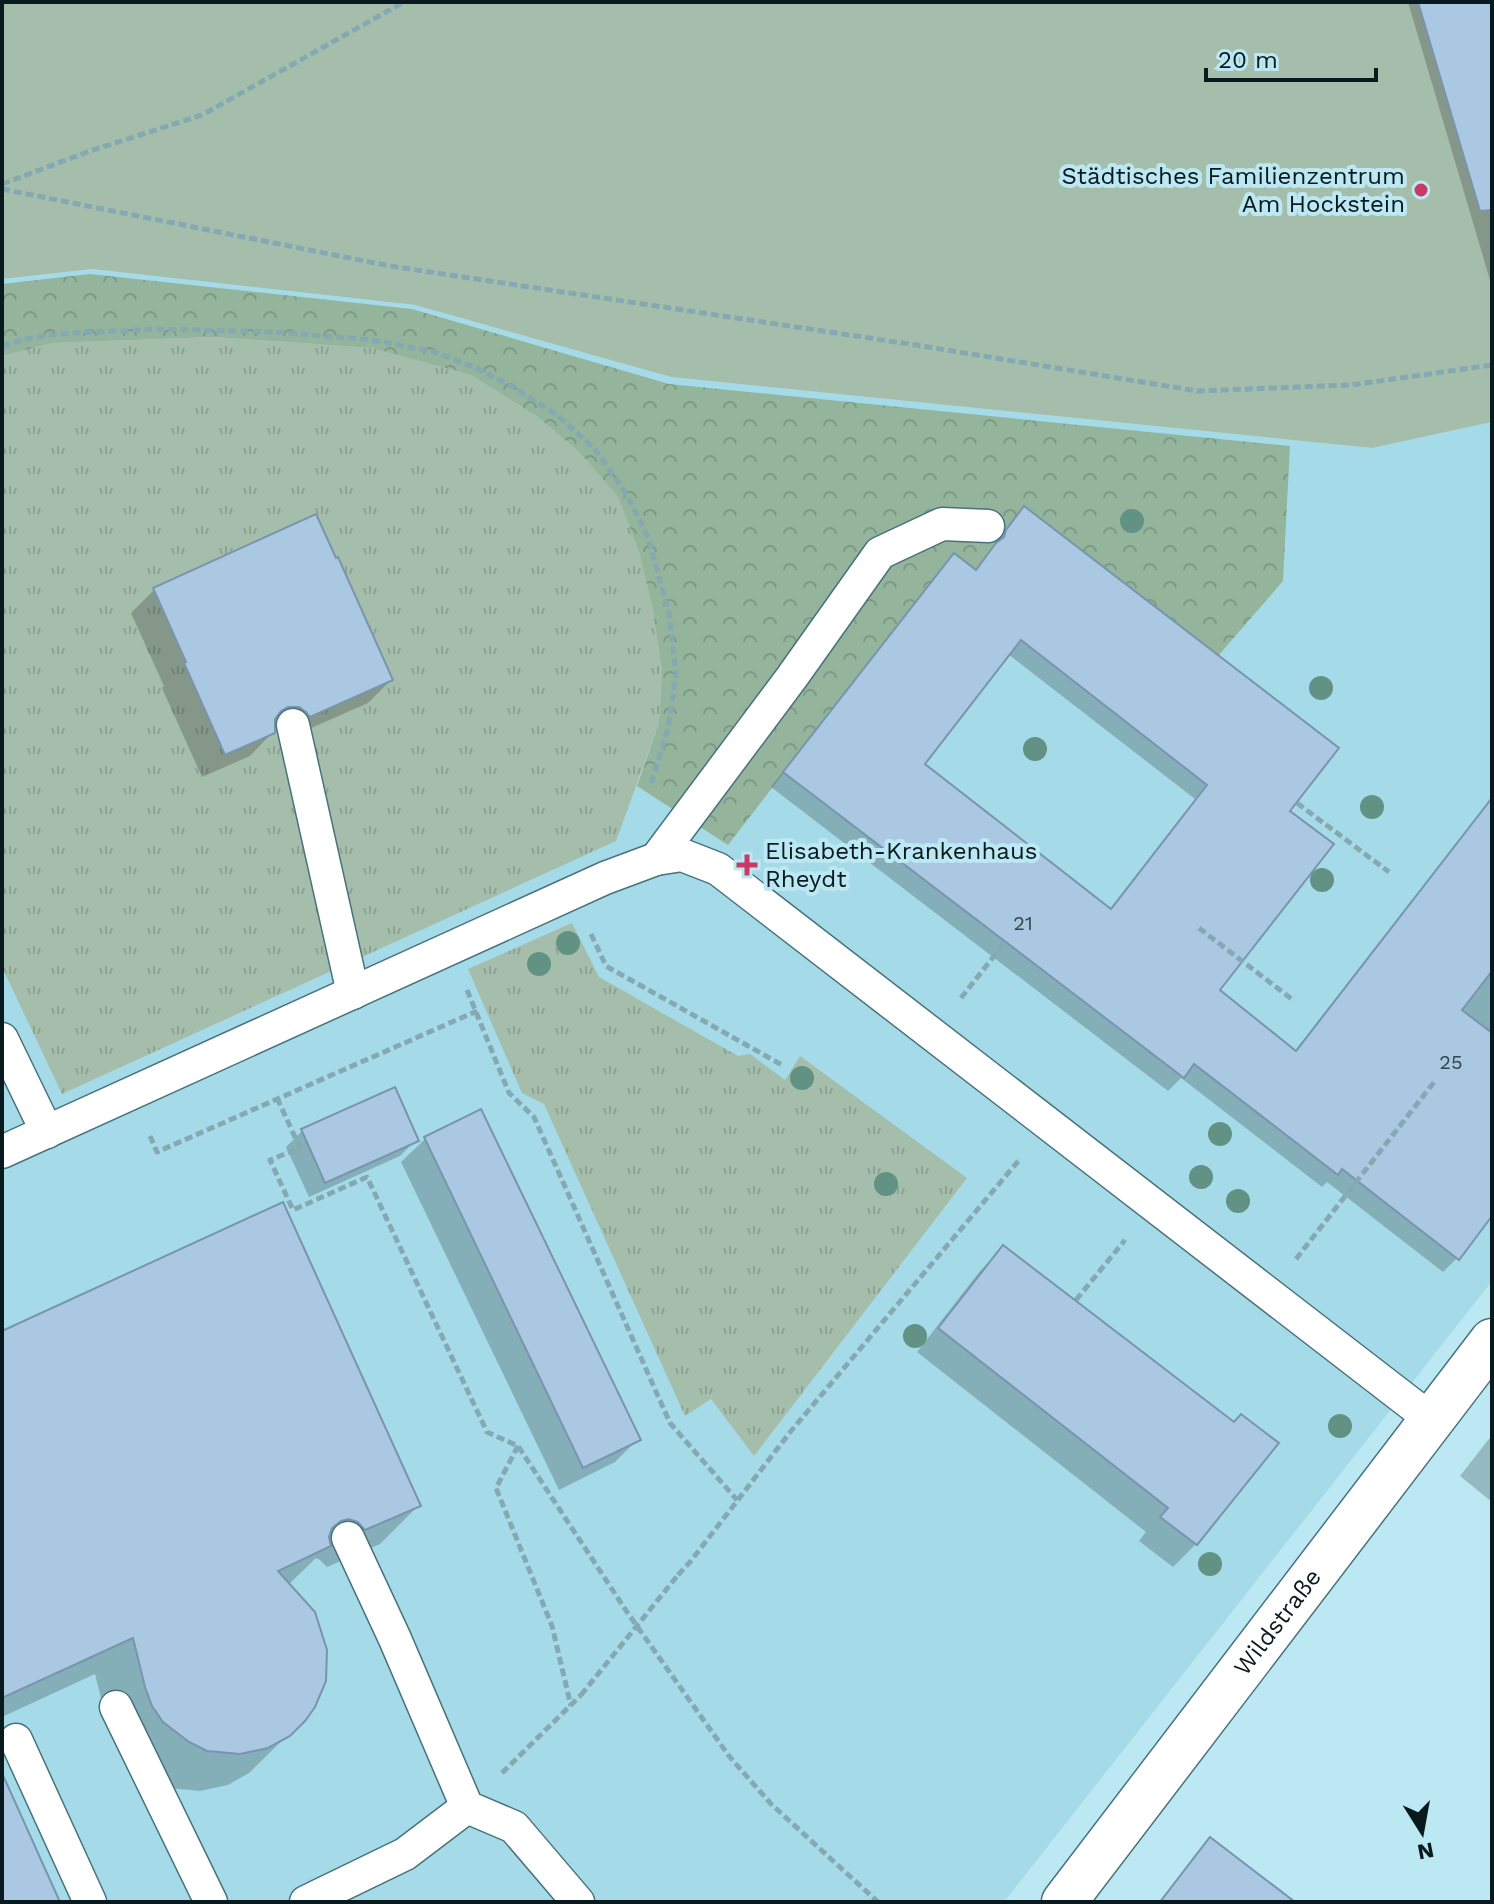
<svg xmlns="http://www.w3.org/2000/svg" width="1494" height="1904" font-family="'Work Sans',sans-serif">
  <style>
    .built { fill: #a5dbe8 }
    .grass { fill: url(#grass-tufts) }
    .forest { fill: url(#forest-crowns) }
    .park { fill: #a5bdab }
    .shadow { fill: #0003; fill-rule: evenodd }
    .building { fill: #abc8e2; stroke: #7995ae; stroke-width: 2; fill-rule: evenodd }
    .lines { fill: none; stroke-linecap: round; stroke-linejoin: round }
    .lane-casing { stroke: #48727c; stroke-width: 35 }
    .street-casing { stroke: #48727c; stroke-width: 47 }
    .path { stroke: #85a9b2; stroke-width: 5; stroke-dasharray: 8 4; stroke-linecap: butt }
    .lane { stroke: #fff; stroke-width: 32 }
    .street { stroke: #fff; stroke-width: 44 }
    .path-bridge { stroke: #85a9b2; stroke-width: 5; stroke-dasharray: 8 4; stroke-linecap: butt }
    .tree { fill: #619284 }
    .poi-dot { fill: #c93b66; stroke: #bbe8f3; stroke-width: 3 }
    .labels { text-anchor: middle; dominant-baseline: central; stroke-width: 8; stroke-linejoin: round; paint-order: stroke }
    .number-label { font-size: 20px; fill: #32464f }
    .poi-label { font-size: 24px; fill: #091a1e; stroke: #bbe8f3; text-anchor: end }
    .street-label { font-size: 24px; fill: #091a1e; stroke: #bbe8f3 }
  </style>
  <defs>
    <pattern id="grass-tufts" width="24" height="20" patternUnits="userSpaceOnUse" patternTransform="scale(2)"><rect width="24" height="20" fill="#a5bdab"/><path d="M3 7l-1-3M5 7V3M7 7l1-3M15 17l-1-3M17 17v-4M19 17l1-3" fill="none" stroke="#8da293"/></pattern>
    <pattern id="forest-crowns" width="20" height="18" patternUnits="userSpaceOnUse" patternTransform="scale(2)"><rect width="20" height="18" fill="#94b49c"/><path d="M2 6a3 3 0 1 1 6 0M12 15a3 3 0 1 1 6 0" fill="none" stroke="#7e9a86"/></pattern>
  </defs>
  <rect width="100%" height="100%" fill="#bbe8f3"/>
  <path class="built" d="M 92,269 L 415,305 L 671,377 L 1372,448 L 1492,422 L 1492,1281 L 1004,1902 L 2,1902 L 2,279 Z"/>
  <g class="grass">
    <path d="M 214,337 L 373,348 L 471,375 L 538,417 L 580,453 L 618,497 L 639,552 L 652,606 L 662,671 L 659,723 L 616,841 L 62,1094 L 2,967 L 2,356 L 52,343 Z"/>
    <path d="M 572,923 L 599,977 L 738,1056 L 750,1054 L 785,1080 L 800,1056 L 967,1178 L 754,1456 L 711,1399 L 685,1416 L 544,1104 L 522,1093 L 468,969 Z"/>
  </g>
  <path class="forest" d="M 90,274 L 412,309 L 669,384 L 1290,446 L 1283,581 L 1218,656 L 1024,506 L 976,570 L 953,554 L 728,845 L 637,786 L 659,723 L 662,671 L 652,606 L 639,552 L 618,497 L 580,453 L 538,417 L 471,375 L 372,348 L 214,337 L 52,343 L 2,356 L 2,284 Z"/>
  <path class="park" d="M 2,2 L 1492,2 L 1492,422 L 1372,448 L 671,377 L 415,305 L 92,269 L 2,279 Z"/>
  <g class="shadow">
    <path d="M 1408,2 L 1492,2 L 1492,287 Z"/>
    <path d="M 1024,509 L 1288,811 L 1217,990 L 1294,1052 L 1461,837 L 1475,823 L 1492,837 L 1492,1213 L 1457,1258 L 1443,1272 L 1327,1182 L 1322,1187 L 1181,1078 L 1168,1091 L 771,787 L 940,570 L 954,556 L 974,571 L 991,551 L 1010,523 ZM 1008,654 L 1195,799 L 1109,910 L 922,764 Z"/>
    <path d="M 154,590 L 391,680 L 368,703 L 286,739 L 283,735 L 273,728 L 273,732 L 250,756 L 202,777 L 162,688 L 164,686 L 131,613 Z"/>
    <path d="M 480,1111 L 638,1439 L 615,1462 L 559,1490 L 401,1162 L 425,1139 Z"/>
    <path d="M 302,1131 L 416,1140 L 400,1156 L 309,1197 L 286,1147 Z"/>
    <path d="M 1003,1247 L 1234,1424 L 1196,1544 L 1173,1567 L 1139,1541 L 1146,1532 L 917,1352 L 980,1271 Z"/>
    <path d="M 2,1333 L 418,1506 L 380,1544 L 327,1567 L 320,1560 L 316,1558 L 288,1585 L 303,1720 L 249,1773 L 228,1785 L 200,1791 L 169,1788 L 125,1760 L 115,1744 L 108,1726 L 95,1674 L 2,1717 Z"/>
    <path d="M 1492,1435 L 1492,1502 L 1460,1476 Z"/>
    <path d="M 1210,1839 L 1292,1902 L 1159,1902 L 1198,1851 Z"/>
  </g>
  <g class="building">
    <path d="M 1418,2 L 1492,2 L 1492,210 L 1480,211 Z"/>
    <path d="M 1024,506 L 1339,748 L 1290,811 L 1334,844 L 1220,990 L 1296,1051 L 1492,798 L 1492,971 L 1462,1010 L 1492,1033 L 1492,1216 L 1459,1260 L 1342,1169 L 1338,1175 L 1194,1064 L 1184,1078 L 783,772 L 954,553 L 976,570 L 996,543 L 1004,537 L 1006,530 ZM 1021,640 L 1207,785 L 1111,909 L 925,764 Z"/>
    <path d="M 316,514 L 336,558 L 338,557 L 393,680 L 310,717 L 306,712 L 299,707 L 288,707 L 281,711 L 275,719 L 275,733 L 225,755 L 184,663 L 186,662 L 153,588 Z"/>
    <path d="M 395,1087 L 419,1141 L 325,1183 L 301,1129 Z"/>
    <path d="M 481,1109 L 641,1440 L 583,1468 L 424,1137 Z"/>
    <path d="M 283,1202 L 421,1506 L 365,1530 L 358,1522 L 349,1519 L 341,1521 L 332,1528 L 329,1537 L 331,1546 L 278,1571 L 315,1612 L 327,1650 L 326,1681 L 315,1707 L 305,1721 L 290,1736 L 268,1748 L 240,1754 L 207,1751 L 189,1742 L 163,1722 L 152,1706 L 145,1687 L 133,1638 L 2,1698 L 2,1331 Z"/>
    <path d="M 1003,1245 L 1234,1422 L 1241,1414 L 1279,1443 L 1197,1545 L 1160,1517 L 1168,1508 L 938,1328 Z"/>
    <path d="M 2,1773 L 60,1902 L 2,1902 Z"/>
    <path d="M 1210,1837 L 1295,1902 L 1160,1902 Z"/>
  </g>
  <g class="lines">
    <g class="lane-casing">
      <g id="lane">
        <path d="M 293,725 L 353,993"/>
        <path d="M 656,859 L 792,677 L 880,553 L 942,524 L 988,526"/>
        <path d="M 2,1039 L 47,1132"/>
        <path d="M 2,1152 L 605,878 L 656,859 L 682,855 L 718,869 L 1432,1420"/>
        <path d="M 348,1538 L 395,1639 L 467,1807 L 514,1827 L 578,1902"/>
        <path d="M 116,1707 L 211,1902"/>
        <path d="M 16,1740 L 90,1902"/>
        <path d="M 306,1902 L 405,1854 L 467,1807"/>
      </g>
    </g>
    <g class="street-casing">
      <g id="street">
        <path id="s1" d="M 1064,1902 L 1492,1341"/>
      </g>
    </g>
    <g class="path">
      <path d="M 2,184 L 90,151 L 202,115 L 404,2"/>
      <path d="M 2,189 L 390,266 L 916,345 L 1197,391 L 1351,385 L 1492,365"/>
      <path d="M 2,346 L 26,339 L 57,334 L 159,329 L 275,332 L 373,340 L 435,352 L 478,369 L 513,387 L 557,415 L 594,448 L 627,495 L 648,537 L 669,613 L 676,674 L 668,729 L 650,787"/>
      <path d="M 1297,803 L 1389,872"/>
      <path d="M 1199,928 L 1293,1000"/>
      <path d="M 591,934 L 606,966 L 782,1065"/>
      <path d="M 467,990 L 509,1093 L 534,1117 L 670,1423 L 737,1500"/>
      <path d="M 961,998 L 1005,942"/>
      <path d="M 277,1098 L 300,1148 L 270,1160 L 293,1210 L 367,1177 L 487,1432 L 518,1446 L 627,1612 L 729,1756 L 771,1804 L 878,1902"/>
      <path d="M 150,1136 L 157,1152 L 477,1011"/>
      <path d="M 1296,1259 L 1435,1081"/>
      <path d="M 1076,1300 L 1125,1240"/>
      <path d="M 518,1446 L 496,1488 L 552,1626 L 571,1706"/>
      <path d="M 678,1575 L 690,1562 L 791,1431 L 1020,1159"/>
      <path d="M 502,1773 L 581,1695"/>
    </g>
    <use href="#lane" class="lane"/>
    <use href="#street" class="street"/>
    <path class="path-bridge" d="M 581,1695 L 678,1575"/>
  </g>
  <g class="tree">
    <circle cx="1132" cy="521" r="12"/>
    <circle cx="1321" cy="688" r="12"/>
    <circle cx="1035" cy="749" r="12"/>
    <circle cx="1372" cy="807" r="12"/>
    <circle cx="1322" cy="880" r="12"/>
    <circle cx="568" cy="943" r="12"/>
    <circle cx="539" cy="964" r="12"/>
    <circle cx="802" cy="1078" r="12"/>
    <circle cx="1220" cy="1134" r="12"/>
    <circle cx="1201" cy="1177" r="12"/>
    <circle cx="886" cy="1184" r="12"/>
    <circle cx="1238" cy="1201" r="12"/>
    <circle cx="915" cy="1336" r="12"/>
    <circle cx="1340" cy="1426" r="12"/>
    <circle cx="1210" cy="1564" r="12"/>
  </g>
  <g class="poi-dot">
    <circle cx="1421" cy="190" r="8"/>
    <path d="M743 853h8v8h8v8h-8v8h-8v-8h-8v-8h8z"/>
  </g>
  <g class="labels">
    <g class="number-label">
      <text x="1023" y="923">21</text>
      <text x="1451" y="1062">25</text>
    </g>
    <g class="poi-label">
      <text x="1405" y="176">Städtisches Familienzentrum<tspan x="1405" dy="28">Am Hockstein</tspan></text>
      <text x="765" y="851" text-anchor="start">Elisabeth-Krankenhaus<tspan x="765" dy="28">Rheydt</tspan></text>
    </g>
    <g class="street-label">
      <text stroke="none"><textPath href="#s1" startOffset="352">Wildstraße</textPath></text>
    </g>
  </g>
  <rect width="1494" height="1904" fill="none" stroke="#091a1e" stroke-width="8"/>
  <g transform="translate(1422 1832) rotate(169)" stroke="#bbe8f3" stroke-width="6" paint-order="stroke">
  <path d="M0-6L14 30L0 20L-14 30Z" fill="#091a1e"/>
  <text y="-12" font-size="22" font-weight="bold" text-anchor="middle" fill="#091a1e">N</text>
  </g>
  <path d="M1206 68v12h170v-12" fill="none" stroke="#091a1e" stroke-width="4"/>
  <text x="1218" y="68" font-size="24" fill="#091a1e" stroke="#bbe8f3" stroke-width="6" paint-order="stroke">20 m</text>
</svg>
